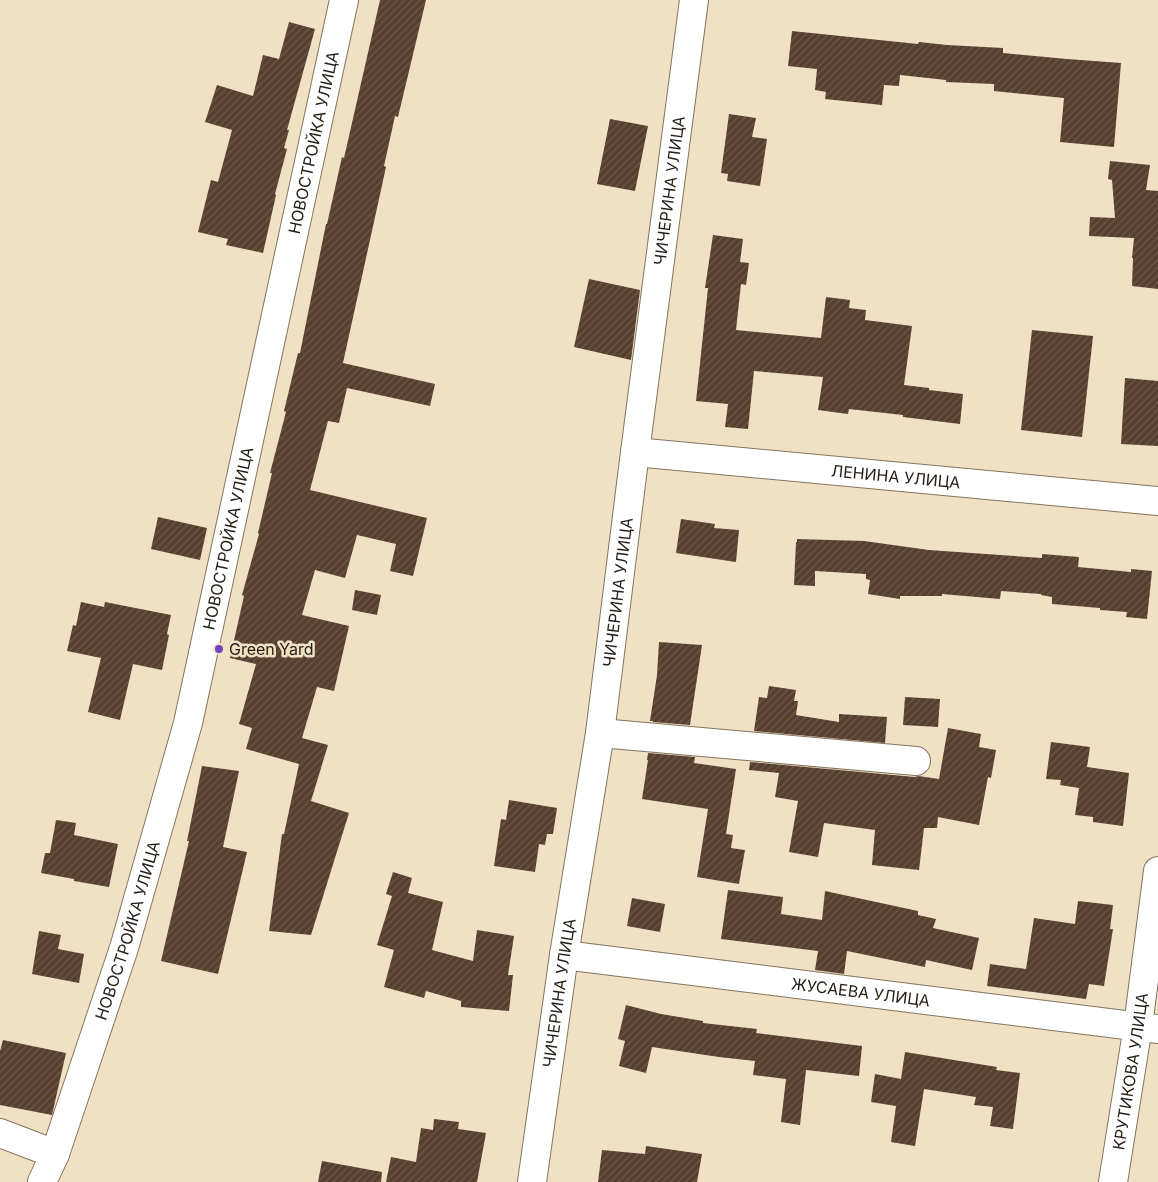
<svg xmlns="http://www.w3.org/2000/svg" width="1158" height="1182" font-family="Inter,sans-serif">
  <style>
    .building { fill: url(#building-hatch) }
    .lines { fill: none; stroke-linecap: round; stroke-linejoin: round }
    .street-casing { stroke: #84755c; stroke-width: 30 }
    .street { stroke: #fff; stroke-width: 28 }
    .poi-dot { fill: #6f44bd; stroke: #f0e0c4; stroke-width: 2 }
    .labels { text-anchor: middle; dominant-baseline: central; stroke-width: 5; stroke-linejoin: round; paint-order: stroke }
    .street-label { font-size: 16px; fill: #251f14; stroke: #f0e0c4 }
    .poi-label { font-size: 16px; fill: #251f14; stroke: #f0e0c4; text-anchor: start }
  </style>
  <defs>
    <pattern id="building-hatch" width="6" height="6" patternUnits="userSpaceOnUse" patternTransform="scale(1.25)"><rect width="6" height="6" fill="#573f30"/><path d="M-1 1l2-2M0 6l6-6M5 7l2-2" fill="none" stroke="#6c584b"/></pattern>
  </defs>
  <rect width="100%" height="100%" fill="#f0e0c4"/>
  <g class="building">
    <path d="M 380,0 L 426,0 L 398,117 L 395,116 L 384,166 L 386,167 L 343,363 L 435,384 L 430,406 L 347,388 L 339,423 L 328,421 L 310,490 L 427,518 L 413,576 L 390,571 L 396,544 L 357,535 L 345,578 L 315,570 L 302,615 L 349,626 L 334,691 L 317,687 L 302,738 L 328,745 L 311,801 L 349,813 L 311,935 L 269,931 L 282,834 L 284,834 L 299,764 L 246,749 L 252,728 L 239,724 L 256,664 L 230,658 L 244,596 L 242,595 L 259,534 L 258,533 L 272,473 L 270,473 L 286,412 L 284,411 L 298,353 L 300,353 L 326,224 L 327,224 L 342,157 L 344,158 Z"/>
    <path d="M 289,22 L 315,29 L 287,130 L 289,130 L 284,148 L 287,149 L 275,194 L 276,195 L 263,253 L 226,245 L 228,239 L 198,232 L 211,180 L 218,182 L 232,130 L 205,122 L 217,85 L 253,96 L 263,55 L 279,59 Z"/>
    <path d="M 792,31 L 918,44 L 919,42 L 947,45 L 1003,48 L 1003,53 L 1067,59 L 1121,63 L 1114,147 L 1060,142 L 1064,98 L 994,91 L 994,84 L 946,82 L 946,80 L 900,75 L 899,86 L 884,85 L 882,105 L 825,99 L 826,92 L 815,90 L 817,69 L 788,66 Z"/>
    <path d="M 729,114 L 756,118 L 752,137 L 767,139 L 760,186 L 727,181 L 728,174 L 721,173 Z"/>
    <path d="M 610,119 L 648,126 L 635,191 L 597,184 Z"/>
    <path d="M 1110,161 L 1150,165 L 1146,190 L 1158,191 L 1158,289 L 1132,286 L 1133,258 L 1132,258 L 1134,238 L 1089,236 L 1090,217 L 1115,218 L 1112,180 L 1108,179 Z"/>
    <path d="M 713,235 L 743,239 L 740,262 L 749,263 L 746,285 L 741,284 L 736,330 L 821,338 L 826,297 L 850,300 L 849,308 L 866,310 L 865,320 L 912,326 L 904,385 L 929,388 L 929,390 L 963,394 L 960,424 L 903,417 L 903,415 L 849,409 L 848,414 L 818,410 L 823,377 L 754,371 L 748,429 L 725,427 L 728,404 L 696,401 L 708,288 L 705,288 Z"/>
    <path d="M 589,279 L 640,290 L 631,360 L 574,347 Z"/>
    <path d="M 1032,330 L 1093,336 L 1082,437 L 1021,430 Z"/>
    <path d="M 1125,378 L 1158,381 L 1158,446 L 1121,444 Z"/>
    <path d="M 158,517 L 207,528 L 200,560 L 151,549 Z"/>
    <path d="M 681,519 L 715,524 L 714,528 L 739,530 L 736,562 L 676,553 Z"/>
    <path d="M 797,539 L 864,541 L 929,550 L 1042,558 L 1042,554 L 1079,557 L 1078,567 L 1131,572 L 1131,569 L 1152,571 L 1147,619 L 1126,617 L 1127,612 L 1100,610 L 1100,608 L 1052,604 L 1052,597 L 1041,595 L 1041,594 L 1001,591 L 1000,599 L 942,594 L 942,596 L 900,596 L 900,599 L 868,594 L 870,580 L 866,579 L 866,574 L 815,571 L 815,586 L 794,585 L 796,542 L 797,542 Z"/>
    <path d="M 355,590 L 381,595 L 377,615 L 352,610 Z"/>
    <path d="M 81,602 L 104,607 L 105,602 L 171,615 L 167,634 L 169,635 L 162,670 L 133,664 L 120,720 L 88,712 L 101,658 L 67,651 L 73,625 L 76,626 Z"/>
    <path d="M 659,642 L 702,645 L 690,725 L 653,722 L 653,721 L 650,721 L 657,675 Z"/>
    <path d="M 769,686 L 796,690 L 794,701 L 798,701 L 796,715 L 839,722 L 839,714 L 887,717 L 885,743 L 754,731 L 759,697 L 767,698 Z"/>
    <path d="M 905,697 L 940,699 L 938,727 L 903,725 Z"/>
    <path d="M 948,728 L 981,734 L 979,747 L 996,750 L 991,778 L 988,777 L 979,825 L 938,817 L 937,828 L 924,828 L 919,870 L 872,865 L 875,830 L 824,823 L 818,857 L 789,852 L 798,801 L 775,797 L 779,773 L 749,770 L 750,762 L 915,777 L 918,776 L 939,779 Z"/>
    <path d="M 1051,742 L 1090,747 L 1087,767 L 1129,773 L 1123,826 L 1093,822 L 1093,817 L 1075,815 L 1079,788 L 1060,785 L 1061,780 L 1046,779 Z"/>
    <path d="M 648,753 L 695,757 L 694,763 L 736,769 L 726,834 L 733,835 L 731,848 L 745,850 L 739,884 L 697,877 L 708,809 L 642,799 L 648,760 L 647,760 Z"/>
    <path d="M 202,766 L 239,771 L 223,847 L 247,852 L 218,974 L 161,961 L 189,841 L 187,841 Z"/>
    <path d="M 509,800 L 557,808 L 553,834 L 547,834 L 545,845 L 539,844 L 535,872 L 494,866 L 501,819 L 506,820 Z"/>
    <path d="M 56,820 L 76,823 L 74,835 L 118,844 L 109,887 L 74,881 L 74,879 L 41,873 L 45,853 L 50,853 Z"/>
    <path d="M 393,872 L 412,878 L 408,893 L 443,902 L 432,950 L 473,961 L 477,930 L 514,936 L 508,975 L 513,975 L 509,1011 L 461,1007 L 461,1001 L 426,991 L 424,998 L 384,987 L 394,950 L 377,945 L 392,896 L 386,894 Z"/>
    <path d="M 728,890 L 783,897 L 781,914 L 822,920 L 825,891 L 918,911 L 918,915 L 936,919 L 933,928 L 979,938 L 972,970 L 926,960 L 925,967 L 847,951 L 844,974 L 815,970 L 818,951 L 721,939 Z"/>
    <path d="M 632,898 L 665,904 L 660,932 L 627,926 Z"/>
    <path d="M 1078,901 L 1113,905 L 1110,929 L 1113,929 L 1104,986 L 1089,984 L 1086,999 L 987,986 L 990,964 L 1026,969 L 1034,918 L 1075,924 Z"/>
    <path d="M 39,931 L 61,935 L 58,949 L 84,954 L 79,983 L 32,974 Z"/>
    <path d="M 626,1005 L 661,1014 L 703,1021 L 703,1023 L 757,1029 L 756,1033 L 862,1046 L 859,1076 L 806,1070 L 800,1125 L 781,1122 L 786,1079 L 753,1075 L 755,1061 L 719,1057 L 652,1047 L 646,1073 L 619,1066 L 625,1041 L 618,1039 Z"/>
    <path d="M 3,1040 L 66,1053 L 52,1115 L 0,1105 L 0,1051 Z"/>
    <path d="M 905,1052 L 997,1067 L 996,1070 L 1020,1073 L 1013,1129 L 990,1126 L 993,1107 L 974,1105 L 976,1097 L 924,1089 L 915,1146 L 891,1142 L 896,1106 L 871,1102 L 875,1074 L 901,1079 Z"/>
    <path d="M 434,1119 L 459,1122 L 458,1129 L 486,1133 L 477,1182 L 386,1182 L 391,1157 L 416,1162 L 421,1128 L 433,1130 Z"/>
    <path d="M 646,1146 L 702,1154 L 697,1182 L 598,1182 L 602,1150 L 645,1154 Z"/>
    <path d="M 322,1161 L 382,1172 L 381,1182 L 318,1182 Z"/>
  </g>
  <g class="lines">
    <g class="street-casing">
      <g id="street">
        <path id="s1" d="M 635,452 L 1158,501"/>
        <path d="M 600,733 L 916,761"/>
        <path id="s2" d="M 564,955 L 1158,1029"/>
        <path d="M 0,1133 L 55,1154"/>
        <path id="s3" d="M 42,1182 L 55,1154 L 124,948 L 188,723 L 344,0"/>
        <path id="s4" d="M 532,1182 L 564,955 L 600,733 L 635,452 L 694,0"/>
        <path id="s5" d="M 1113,1182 L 1138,1026 L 1158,871"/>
      </g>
    </g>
    <use href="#street" class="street"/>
  </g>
  <circle class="poi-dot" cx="219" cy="649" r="5"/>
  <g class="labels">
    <g class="street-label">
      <text stroke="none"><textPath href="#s3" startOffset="1076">НОВОСТРОЙКА УЛИЦА</textPath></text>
      <text stroke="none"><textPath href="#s4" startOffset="1001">ЧИЧЕРИНА УЛИЦА</textPath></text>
      <text stroke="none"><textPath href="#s1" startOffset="262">ЛЕНИНА УЛИЦА</textPath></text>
      <text stroke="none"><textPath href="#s3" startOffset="671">НОВОСТРОЙКА УЛИЦА</textPath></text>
      <text stroke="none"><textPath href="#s4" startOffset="596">ЧИЧЕРИНА УЛИЦА</textPath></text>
      <text stroke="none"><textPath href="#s3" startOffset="266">НОВОСТРОЙКА УЛИЦА</textPath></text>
      <text stroke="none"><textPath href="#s4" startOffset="191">ЧИЧЕРИНА УЛИЦА</textPath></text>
      <text stroke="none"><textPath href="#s2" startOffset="299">ЖУСАЕВА УЛИЦА</textPath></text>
      <text stroke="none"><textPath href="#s5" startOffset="112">КРУТИКОВА УЛИЦА</textPath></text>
    </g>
    <g class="poi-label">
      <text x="229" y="649">Green Yard</text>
    </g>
  </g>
</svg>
